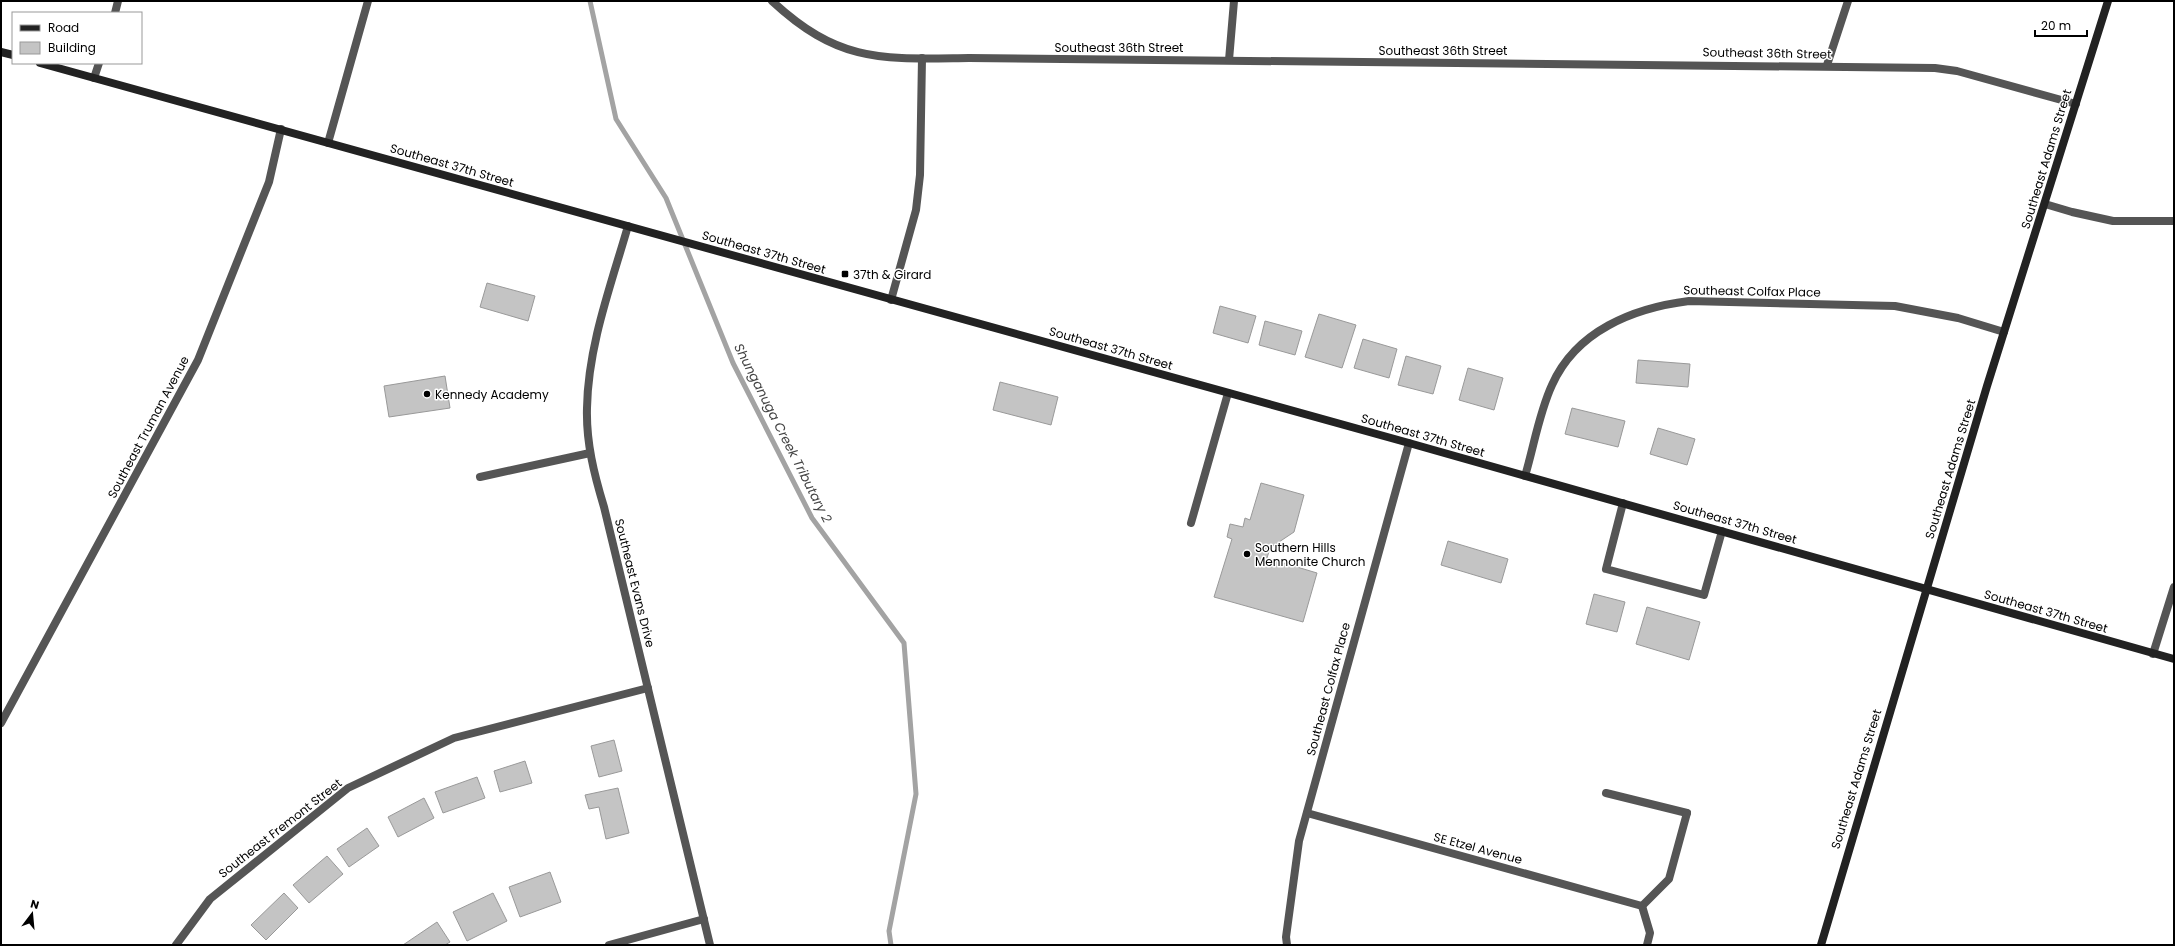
<svg xmlns="http://www.w3.org/2000/svg" width="2175" height="946" font-family="Poppins,sans-serif">
  <style>
    .lines { fill: none; stroke-linecap: round; stroke-linejoin: round }
    .stream { stroke: #a3a3a3; stroke-width: 5 }
    .building { fill: #c4c4c4; stroke: #999 }
    .lane { stroke: #555; stroke-width: 8 }
    .street { stroke: #555; stroke-width: 8 }
    .secondary { stroke: #222; stroke-width: 8 }
    .poi-dot { fill: #000; stroke: #fff; stroke-width: 1.5 }
    .labels { text-anchor: middle; dominant-baseline: central; stroke-width: 3; stroke-linejoin: round; paint-order: stroke }
    .street-label { font-size: 12px; fill: #000; stroke: #fff }
    .poi-label { font-size: 12px; fill: #000; stroke: #fff; text-anchor: start }
    .water-label { font-size: 13px; font-style: italic; fill: #444; stroke: #fff }
  </style>
  <rect width="100%" height="100%" fill="#fff"/>
  <g class="lines">
    <path class="stream" d="M 590,1 L 616,119 L 666,198 L 733,363 L 812,518 L 904,643 L 916,794 L 889,931 L 891,945"/>
  </g>
  <g class="building">
    <path d="M 487,283 L 535,296 L 528,321 L 480,307 Z"/>
    <path d="M 1220,306 L 1256,316 L 1248,343 L 1213,333 Z"/>
    <path d="M 1319,314 L 1356,325 L 1342,368 L 1305,357 Z"/>
    <path d="M 1265,321 L 1302,331 L 1295,355 L 1259,345 Z"/>
    <path d="M 1363,339 L 1397,349 L 1389,378 L 1354,368 Z"/>
    <path d="M 1406,356 L 1441,366 L 1433,394 L 1398,385 Z"/>
    <path d="M 1638,360 L 1690,364 L 1688,387 L 1636,383 Z"/>
    <path d="M 1468,368 L 1503,378 L 1494,410 L 1459,400 Z"/>
    <path d="M 445,376 L 450,408 L 389,417 L 384,386 Z"/>
    <path d="M 1000,382 L 1058,397 L 1051,425 L 993,410 Z"/>
    <path d="M 1572,408 L 1625,421 L 1618,447 L 1565,434 Z"/>
    <path d="M 1658,428 L 1695,439 L 1687,465 L 1650,454 Z"/>
    <path d="M 1261,483 L 1304,495 L 1294,532 L 1270,548 L 1267,558 L 1317,573 L 1303,622 L 1214,597 L 1232,539 L 1227,537 L 1230,524 L 1243,527 L 1245,518 L 1250,520 Z"/>
    <path d="M 1448,541 L 1508,559 L 1501,583 L 1441,565 Z"/>
    <path d="M 1594,594 L 1625,602 L 1617,632 L 1586,624 Z"/>
    <path d="M 1647,607 L 1700,622 L 1689,660 L 1636,644 Z"/>
    <path d="M 614,740 L 622,771 L 599,777 L 591,746 Z"/>
    <path d="M 525,761 L 532,783 L 500,792 L 494,771 Z"/>
    <path d="M 477,777 L 485,798 L 443,813 L 435,792 Z"/>
    <path d="M 618,788 L 629,833 L 606,839 L 599,807 L 589,809 L 585,795 Z"/>
    <path d="M 424,798 L 434,818 L 398,837 L 388,817 Z"/>
    <path d="M 367,828 L 379,846 L 349,867 L 337,849 Z"/>
    <path d="M 327,856 L 343,874 L 309,903 L 293,885 Z"/>
    <path d="M 550,872 L 561,902 L 520,917 L 509,887 Z"/>
    <path d="M 284,893 L 298,908 L 266,940 L 251,925 Z"/>
    <path d="M 493,893 L 507,921 L 467,941 L 453,912 Z"/>
    <path d="M 437,922 L 450,942 L 445,945 L 403,945 Z"/>
  </g>
  <g class="lines">
    <g class="lane">
      <path d="M 1623,503 L 1606,569 L 1704,595 L 1722,531"/>
      <path d="M 1191,523 L 1228,393"/>
      <path d="M 1606,793 L 1687,813"/>
    </g>
    <g class="street">
      <path d="M 772,1 C 840,64 883,59 969,58 L 1935,68 L 1957,71 L 2076,104"/>
      <path d="M 115,13 L 118,1"/>
      <path d="M 1229,60 L 1234,1"/>
      <path d="M 1827,65 L 1848,1"/>
      <path d="M 94,78 L 99,63"/>
      <path d="M 328,143 L 368,1"/>
      <path d="M 2045,204 L 2072,212 L 2113,221 L 2174,221"/>
      <path d="M 628,226 C 611,285 588,346 587,408 C 586,442 594,474 604,507 L 710,945"/>
      <path d="M 891,300 L 916,210 L 920,175 L 922,58"/>
      <path d="M 1525,476 C 1534,446 1539,413 1552,385 C 1576,331 1633,308 1689,301 L 1895,306 L 1958,318 L 2004,332"/>
      <path d="M 480,477 L 590,453"/>
      <path d="M 2153,654 L 2174,587"/>
      <path d="M 1,723 L 198,360 L 269,182 L 281,129"/>
      <path d="M 1307,813 L 1642,906"/>
      <path d="M 1642,906 L 1669,879 L 1687,813"/>
      <path d="M 1642,906 L 1650,933 L 1647,945"/>
      <path d="M 176,945 L 210,899 L 348,788 L 454,738 L 648,688"/>
      <path d="M 609,945 L 704,919"/>
      <path d="M 1287,945 L 1286,937 L 1299,841 L 1409,443"/>
    </g>
    <g class="secondary">
      <path d="M 1,52 L 13,55"/>
      <path d="M 40,63 L 1409,443 L 2174,659"/>
      <path d="M 1821,945 L 1987,386 L 2108,1"/>
    </g>
  </g>
  <g class="poi-dot">
    <rect x="841" y="270" width="8" height="8" rx="2"/>
    <circle cx="427" cy="394" r="4"/>
    <circle cx="1247" cy="554" r="4"/>
  </g>
  <g class="labels">
    <g class="street-label">
      <text x="1119" y="47">Southeast 36th Street</text>
      <text x="1443" y="50">Southeast 36th Street</text>
      <text transform="translate(1767 53) rotate(1)">Southeast 36th Street</text>
      <text transform="translate(2046 159) rotate(-73)">Southeast Adams Street</text>
      <text transform="translate(452 165) rotate(16)">Southeast 37th Street</text>
      <text transform="translate(764 252) rotate(16)">Southeast 37th Street</text>
      <text transform="translate(1752 291) rotate(1)">Southeast Colfax Place</text>
      <text transform="translate(1111 348) rotate(16)">Southeast 37th Street</text>
      <text transform="translate(148 427) rotate(-62)">Southeast Truman Avenue</text>
      <text transform="translate(1423 435) rotate(16)">Southeast 37th Street</text>
      <text transform="translate(1950 469) rotate(-73)">Southeast Adams Street</text>
      <text transform="translate(1735 522) rotate(16)">Southeast 37th Street</text>
      <text transform="translate(635 583) rotate(76)">Southeast Evans Drive</text>
      <text transform="translate(2046 611) rotate(16)">Southeast 37th Street</text>
      <text transform="translate(1328 689) rotate(-75)">Southeast Colfax Place</text>
      <text transform="translate(1856 779) rotate(-73)">Southeast Adams Street</text>
      <text transform="translate(280 828) rotate(-38)">Southeast Fremont Street</text>
      <text transform="translate(1478 848) rotate(15)">SE Etzel Avenue</text>
    </g>
    <g class="poi-label">
      <text x="853" y="274">37th &amp; Girard</text>
      <text x="435" y="394">Kennedy Academy</text>
      <text x="1255" y="547">Southern Hills<tspan x="1255" dy="14">Mennonite Church</tspan></text>
    </g>
    <g class="water-label">
      <text transform="translate(783 433) rotate(63)">Shunganuga Creek Tributary 2</text>
    </g>
  </g>
  <rect width="2175" height="946" fill="none" stroke="#000000" stroke-width="4"/>
  <rect x="12" y="12" width="130" height="52" fill="#ffffff" stroke="#999999"/>
  <rect x="20" y="25" width="20" height="6" fill="#222222" stroke="#999999"/>
  <text x="48" y="32" font-size="12" fill="#000000">Road</text>
  <rect x="20" y="42" width="20" height="12" fill="#c4c4c4" stroke="#999999"/>
  <text x="48" y="52" font-size="12" fill="#000000">Building</text>
  <g transform="translate(32 914) rotate(16)" stroke="#ffffff" stroke-width="3" paint-order="stroke">
  <path d="M0-3L7 15L0 10L-7 15Z" fill="#000000"/>
  <text y="-6" font-size="11" font-weight="bold" text-anchor="middle" fill="#000000">N</text>
  </g>
  <path d="M2035 30v6h52v-6" fill="none" stroke="#000000" stroke-width="2"/>
  <text x="2041" y="30" font-size="12" fill="#000000" stroke="#ffffff" stroke-width="3" paint-order="stroke">20 m</text>
</svg>
